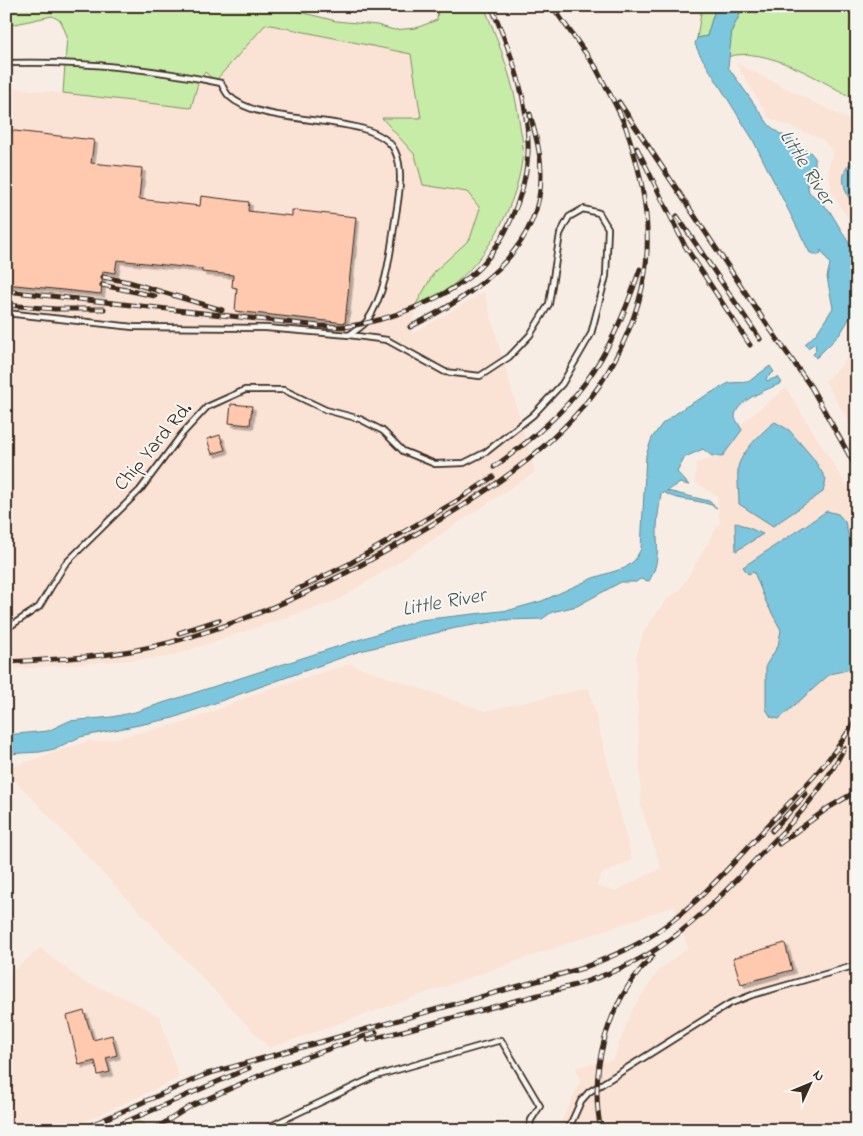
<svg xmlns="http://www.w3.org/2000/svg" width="863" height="1136" font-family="'Indie Flower',sans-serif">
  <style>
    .built { fill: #fae2d5 }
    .green { fill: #c6eca7; stroke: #808b62 }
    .water { fill: #7dc7de; stroke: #638891 }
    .building { fill: #ffc9b0; stroke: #3b2a1e; filter: url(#shadow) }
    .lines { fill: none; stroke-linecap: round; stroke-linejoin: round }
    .service-casing { stroke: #3b2a1e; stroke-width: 8 }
    .service { stroke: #f6f6f2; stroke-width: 4.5 }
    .rail-casing { stroke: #3b2a1e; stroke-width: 5 }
    .rail { stroke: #f6f6f2; stroke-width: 3; stroke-dasharray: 9; stroke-linecap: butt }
    .labels { text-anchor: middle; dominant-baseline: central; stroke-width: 4; stroke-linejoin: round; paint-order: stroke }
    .street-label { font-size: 20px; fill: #3b2a1e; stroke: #f6f6f2 }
    .water-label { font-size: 21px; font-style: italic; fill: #4f5958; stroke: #f6f6f2 }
  </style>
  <defs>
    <filter id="shadow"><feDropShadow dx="3.5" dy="3.5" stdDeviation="0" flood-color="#0004"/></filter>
  </defs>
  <rect width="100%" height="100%" fill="#f8ede5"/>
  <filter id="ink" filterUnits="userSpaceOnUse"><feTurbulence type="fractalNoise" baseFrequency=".02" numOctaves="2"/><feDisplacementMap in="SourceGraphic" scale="10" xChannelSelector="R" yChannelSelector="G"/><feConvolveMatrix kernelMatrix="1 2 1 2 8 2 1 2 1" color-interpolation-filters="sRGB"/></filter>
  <g filter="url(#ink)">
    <g class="built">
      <path d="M 265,24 L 411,54 L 421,118 L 382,118 L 415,155 L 423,185 L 467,192 L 480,208 L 470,239 L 435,271 L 415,306 L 412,334 L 484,292 L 535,472 L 399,562 L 336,601 L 168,657 L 6,670 L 6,87 L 191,108 L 198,83 L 206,72 L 212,78 L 218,79 Z"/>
      <path d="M 736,63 L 857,124 L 857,233 L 832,193 L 828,170 L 833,151 L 822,139 L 769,118 Z"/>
      <path d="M 857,343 L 857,436 L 825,381 L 841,366 Z"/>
      <path d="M 786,388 L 847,486 L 857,484 L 857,1130 L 557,1130 L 580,1082 L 576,1067 L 613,1060 L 633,1008 L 659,970 L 688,948 L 674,906 L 269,1048 L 6,771 L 6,769 L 89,741 L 99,742 L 186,722 L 274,687 L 350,664 L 485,711 L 589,688 L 632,860 L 602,874 L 596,886 L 615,891 L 661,868 L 641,806 L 636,658 L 644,631 L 668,598 L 680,590 L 720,522 L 717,496 L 695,482 L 696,463 L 718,457 L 742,423 Z"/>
      <path d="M 40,948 L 82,981 L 121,996 L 160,1017 L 179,1078 L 66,1130 L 6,1130 L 6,977 Z"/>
    </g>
    <g class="green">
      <path d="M 6,6 L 276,6 L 336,21 L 377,25 L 394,30 L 416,28 L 437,20 L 438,6 L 484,6 C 500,46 515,84 520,126 C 521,133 523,141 523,149 C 520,209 475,287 415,306 L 435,271 L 470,239 L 480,208 L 467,192 L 423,185 L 415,155 L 382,118 L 421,118 L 411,54 L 266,24 L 217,79 L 212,78 L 205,72 L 198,83 L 191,108 L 63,93 L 67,36 L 61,21 L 52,16 L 6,26 Z"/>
      <path d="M 702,6 L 716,6 L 707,36 L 697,38 Z"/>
      <path d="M 744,6 L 857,6 L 857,101 C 824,82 765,44 727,57 L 732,30 Z"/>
      <path d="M 138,1122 L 143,1123 L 144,1130 L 119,1130 Z"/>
    </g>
    <g class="water">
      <path d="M 716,6 L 744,6 L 732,30 L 728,67 L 769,125 L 780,134 L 792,139 L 800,148 L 810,152 L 815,158 L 815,167 L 807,183 L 809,192 L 829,210 L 852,248 L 856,283 L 851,316 L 840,334 L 816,358 L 813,354 L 816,351 L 815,343 L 808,348 L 805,344 L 816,334 L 833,308 L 827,277 L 830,264 L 821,250 L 820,255 L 810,253 L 752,138 L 699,53 L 695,44 L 697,38 L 707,36 Z"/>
      <path d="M 857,158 L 857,211 C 845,194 834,172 857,158 Z"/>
      <path d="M 857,365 L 857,403 C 850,391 848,376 857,365 Z"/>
      <path d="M 770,366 L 774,372 L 766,378 L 767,381 L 778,377 L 782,383 C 768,389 734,401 735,418 L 742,430 L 722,457 L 712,456 L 703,449 L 685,457 L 677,472 L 689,485 L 680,483 L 667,491 L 709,501 L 717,508 C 701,498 676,502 664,492 L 661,493 C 660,504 657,516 657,528 C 657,548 660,563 649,581 L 640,579 L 636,582 L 621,582 L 577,606 L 552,612 L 542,619 L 504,620 L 456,628 L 360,651 L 173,718 L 80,737 L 54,749 L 40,752 L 6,754 L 6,735 L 48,731 L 69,721 L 112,717 L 135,712 L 420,620 L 510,610 L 542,601 L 593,578 L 625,568 L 635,560 L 641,549 L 646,455 L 652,438 L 662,424 L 685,407 L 729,383 L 748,382 Z"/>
      <path d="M 775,422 L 789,430 L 813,458 L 826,479 L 823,492 L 773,526 L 739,504 C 739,492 737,479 738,468 C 739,455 764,429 775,422 Z"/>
      <path d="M 827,511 L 838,514 L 845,522 L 857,567 L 857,634 L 851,669 L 830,674 L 779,719 L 771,717 L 766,709 L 766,665 L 778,646 L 781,630 L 766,602 L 754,572 L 748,574 L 743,567 Z"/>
      <path d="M 735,522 L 763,534 L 736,551 Z"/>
    </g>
    <g class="building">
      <path d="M 6,130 L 94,140 L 91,163 L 142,168 L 139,199 L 200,206 L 201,196 L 249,202 L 248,211 L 292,216 L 292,210 L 356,217 L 345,323 L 235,311 L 237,288 L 232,287 L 233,275 L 202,272 L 202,269 L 117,260 L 115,273 L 103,271 L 101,294 L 6,284 Z"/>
      <path d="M 231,404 L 252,406 L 250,425 L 229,423 Z"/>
      <path d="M 220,435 L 225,450 L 212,454 L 207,439 Z"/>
      <path d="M 785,943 L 792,970 L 741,984 L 733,958 Z"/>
      <path d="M 84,1011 L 93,1040 L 112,1035 L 117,1055 L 106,1058 L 110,1072 L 98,1075 L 95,1061 L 79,1065 L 67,1016 Z"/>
    </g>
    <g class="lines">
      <g class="service-casing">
        <g id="service">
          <path d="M 6,63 C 79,61 150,68 221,83 C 223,87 226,93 229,96 C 265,130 376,110 395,151 C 406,174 396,209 393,234 C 389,263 384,296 367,321 C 363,326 355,331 349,335 L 266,328 L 133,327 L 6,313"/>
          <path d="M 6,629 L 39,607 L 65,564 L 140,490 L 182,434 L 207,407 L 245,390 L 284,390 L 326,410 L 360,419 L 383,431 L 403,451 L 435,464 L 464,463 L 486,452 L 533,415 L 562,384 L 591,334 L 606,276 L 608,228 L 599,213 L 583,209 L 569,217 L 560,234 L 549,304 L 530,335 L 509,357 L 480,376 L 445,372 L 387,340 L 349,335"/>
          <path d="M 262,1130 L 376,1076 L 501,1040 L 540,1106 L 531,1120 L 529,1130"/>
          <path d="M 568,1130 L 581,1101 L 589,1092 L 729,1004 L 752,995 L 857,965"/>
        </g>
      </g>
      <use href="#service" class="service"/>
      <g class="rail-casing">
        <g id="rail">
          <path d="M 552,6 L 597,69"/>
          <path d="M 619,102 L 761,316 L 811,387 L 857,469"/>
          <path d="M 637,148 L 685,246 L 750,345"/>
          <path d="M 677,216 L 760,339"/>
          <path d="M 103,277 L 129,282 L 222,310"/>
          <path d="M 102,285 L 155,296"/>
          <path d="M 6,291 L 320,326 C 330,326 341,328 350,326 C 389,320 439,301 469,277 C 503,250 526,195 528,153 C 530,102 511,52 491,6"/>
          <path d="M 6,305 L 55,309 L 104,309"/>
          <path d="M 410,327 C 471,297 542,251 541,174 C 541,153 535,133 530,114"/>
          <path d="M 494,467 C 577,407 607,366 640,269"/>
          <path d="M 292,592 L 349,564 L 455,502 L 493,477"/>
          <path d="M 179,633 L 219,620"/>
          <path d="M 6,662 C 59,659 116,657 168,643 C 256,620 336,581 414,535 C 480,497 555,449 599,386 C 621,353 639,312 645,273 C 652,225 642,174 626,128 C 618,106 604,85 594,64"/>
          <path d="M 772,831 L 806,794"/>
          <path d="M 779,844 L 828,808 L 857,791"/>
          <path d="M 368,1040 C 418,1027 468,1014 518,1000 C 562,989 608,978 647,955 C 691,929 725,892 760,855 C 792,823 824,790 844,748"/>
          <path d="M 80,1130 L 207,1074 L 583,968 C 602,960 621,953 639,943 C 693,913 734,861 776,817 C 806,785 837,755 857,716"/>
          <path d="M 107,1130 L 249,1068"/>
          <path d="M 153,1130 L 191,1106 L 279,1067 L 376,1032"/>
          <path d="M 601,1130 C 588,1069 608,1000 653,956"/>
        </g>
      </g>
      <use href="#rail" class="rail"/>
    </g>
  </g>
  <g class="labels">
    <g class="street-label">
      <text transform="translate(154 447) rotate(-50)">Chip Yard Rd.</text>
    </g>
    <g class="water-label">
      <text transform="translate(806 168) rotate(58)">Little River</text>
      <text transform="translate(444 603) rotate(-10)">Little River</text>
    </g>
  </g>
  <rect width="863" height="1136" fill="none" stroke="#f6f6f2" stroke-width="25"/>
  <rect x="12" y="12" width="838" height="1111" fill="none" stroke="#3b2a1e" stroke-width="2" filter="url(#ink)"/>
  <g transform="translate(810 1084) rotate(46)" stroke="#f6f6f2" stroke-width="4" paint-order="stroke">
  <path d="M0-4L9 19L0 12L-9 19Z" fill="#3b2a1e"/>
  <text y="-8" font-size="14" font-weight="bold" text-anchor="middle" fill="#3b2a1e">N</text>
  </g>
</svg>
